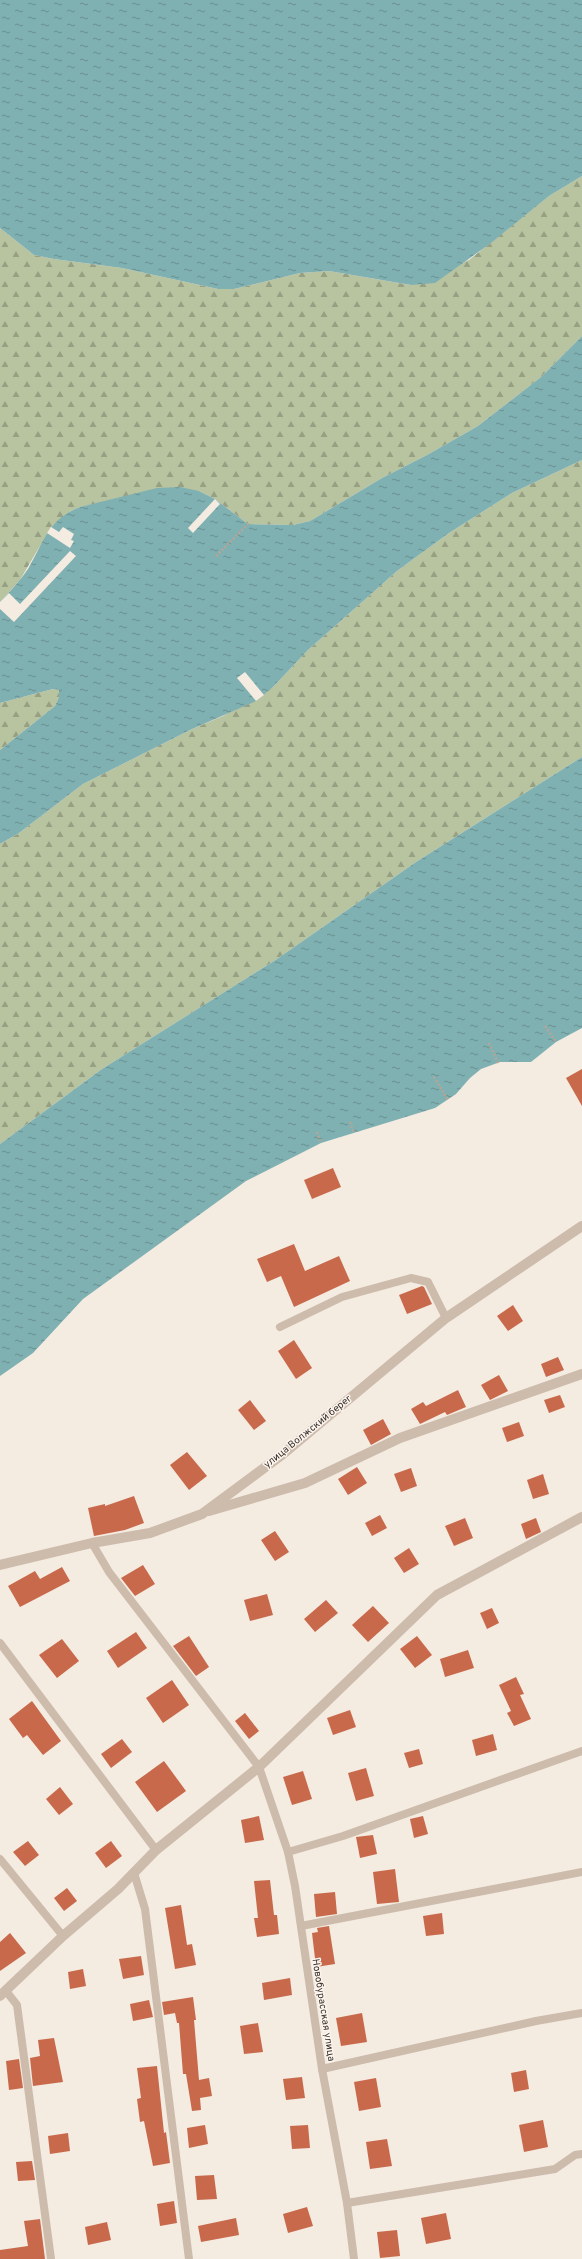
<svg xmlns="http://www.w3.org/2000/svg" width="582" height="2259" font-family="Overpass,sans-serif">
  <style>
    .forest { fill: url(#forest-firs) }
    .water { fill: url(#water-ripples) }
    .pier { fill: #f4ebe1 }
    .building { fill: #c8694b }
    .lines { fill: none; stroke-linecap: round; stroke-linejoin: round }
    .path { stroke: #b9a596; stroke-width: 2.5; stroke-dasharray: 2 2; stroke-linecap: butt }
    .service { stroke: #cdbbac; stroke-width: 8 }
    .minor { stroke: #cdbbac; stroke-width: 10 }
    .labels { text-anchor: middle; dominant-baseline: central; stroke-width: 3; stroke-linejoin: round; paint-order: stroke }
    .street-label { font-size: 10px; fill: #3b302b; stroke: #fbf5ee }
  </style>
  <defs>
    <pattern id="forest-firs" width="22" height="20" patternUnits="userSpaceOnUse"><rect width="22" height="20" fill="#b8c4a0"/><path d="M5 1l3.5 6h-7zM16 11l3.5 6h-7z" fill="#97a083"/></pattern>
    <pattern id="water-ripples" width="26" height="14" patternUnits="userSpaceOnUse"><rect width="26" height="14" fill="#7fb0b2"/><path d="M2 4q2-2 4 0t4 0M15 11q2-2 4 0t4 0" fill="none" stroke="#699091"/></pattern>
  </defs>
  <rect width="100%" height="100%" fill="#f4ebe1"/>
  <g class="forest">
    <path d="M 582,176 L 582,336 L 541,377 L 478,426 L 427,455 L 382,478 L 310,521 L 293,525 L 248,524 L 215,499 L 199,491 L 99,503 L 80,507 L 71,511 L 51,527 L 20,580 L 0,602 L 0,228 L 34,255 L 54,259 L 122,268 L 218,289 L 234,289 L 300,273 L 329,271 L 411,285 L 469,260 L 549,196 Z"/>
    <path d="M 582,460 L 582,757 L 416,862 L 277,959 L 102,1069 L 0,1144 L 0,844 L 19,833 L 83,784 L 190,730 L 223,716 L 273,687 L 308,650 L 397,571 L 449,533 L 512,493 Z"/>
    <path d="M 53,689 L 59,690 L 59,697 L 55,706 L 0,750 L 0,703 Z"/>
  </g>
  <g class="water">
    <path d="M 0,0 L 582,0 L 582,176 L 549,196 L 491,243 L 435,283 L 411,285 L 329,271 L 300,273 L 234,289 L 218,289 L 122,268 L 54,259 L 34,255 L 0,228 Z"/>
    <path d="M 582,336 L 582,460 L 512,493 L 449,533 L 397,571 L 308,650 L 273,687 L 256,701 L 190,730 L 83,784 L 19,833 L 0,844 L 0,750 L 55,706 L 59,697 L 59,690 L 53,689 L 0,703 L 0,602 C 10,591 20,581 28,569 C 44,542 47,520 80,507 L 157,488 L 180,487 L 199,491 L 215,499 L 248,524 L 293,525 L 310,521 L 382,478 L 427,455 L 478,426 L 541,377 Z"/>
    <path d="M 582,757 L 582,1028 L 556,1042 L 531,1062 L 500,1062 L 481,1069 L 470,1078 L 456,1094 L 435,1108 L 321,1143 L 246,1181 L 83,1299 L 33,1353 L 0,1376 L 0,1144 L 102,1069 L 277,959 L 416,862 Z"/>
  </g>
  <g class="pier">
    <path d="M 215,499 L 220,504 L 193,533 L 188,528 Z"/>
    <path d="M 51,527 L 59,532 L 63,527 L 74,534 L 71,540 L 74,541 L 70,548 L 47,533 Z"/>
    <path d="M 70,551 L 76,556 L 14,622 L 0,609 L 0,602 L 9,593 L 20,604 Z"/>
    <path d="M 245,672 L 264,695 L 256,701 L 237,678 Z"/>
  </g>
  <g class="building">
    <path d="M 582,1069 L 582,1106 L 566,1078 Z"/>
    <path d="M 333,1168 L 341,1187 L 312,1199 L 304,1180 Z"/>
    <path d="M 294,1244 L 305,1271 L 339,1256 L 350,1281 L 294,1307 L 281,1276 L 267,1282 L 257,1259 Z"/>
    <path d="M 422,1286 L 424,1287 L 432,1304 L 407,1314 L 399,1295 Z"/>
    <path d="M 513,1305 L 523,1321 L 508,1331 L 497,1316 Z"/>
    <path d="M 294,1340 L 312,1368 L 296,1379 L 278,1351 Z"/>
    <path d="M 558,1357 L 564,1370 L 546,1377 L 541,1364 Z"/>
    <path d="M 499,1375 L 508,1391 L 490,1400 L 481,1385 Z"/>
    <path d="M 458,1390 L 466,1407 L 447,1415 L 445,1412 L 420,1424 L 411,1409 L 423,1402 L 426,1406 Z"/>
    <path d="M 560,1395 L 565,1407 L 549,1413 L 544,1400 Z"/>
    <path d="M 250,1400 L 266,1421 L 254,1430 L 238,1410 Z"/>
    <path d="M 383,1419 L 391,1434 L 371,1445 L 363,1430 Z"/>
    <path d="M 519,1422 L 524,1436 L 507,1442 L 502,1428 Z"/>
    <path d="M 187,1452 L 207,1476 L 189,1490 L 170,1465 Z"/>
    <path d="M 357,1467 L 367,1483 L 348,1495 L 338,1479 Z"/>
    <path d="M 411,1468 L 417,1486 L 401,1492 L 394,1474 Z"/>
    <path d="M 543,1474 L 549,1494 L 533,1499 L 527,1480 Z"/>
    <path d="M 134,1496 L 144,1523 L 125,1530 L 94,1536 L 88,1508 L 105,1504 L 105,1506 Z"/>
    <path d="M 380,1515 L 387,1528 L 372,1536 L 365,1523 Z"/>
    <path d="M 465,1518 L 473,1538 L 454,1546 L 445,1526 Z"/>
    <path d="M 536,1518 L 541,1532 L 526,1539 L 521,1524 Z"/>
    <path d="M 275,1531 L 289,1552 L 275,1561 L 261,1540 Z"/>
    <path d="M 409,1548 L 419,1564 L 404,1573 L 394,1558 Z"/>
    <path d="M 143,1565 L 155,1584 L 135,1596 L 121,1578 Z"/>
    <path d="M 62,1567 L 70,1581 L 20,1607 L 8,1586 L 35,1571 L 40,1579 Z"/>
    <path d="M 267,1594 L 273,1615 L 250,1621 L 244,1600 Z"/>
    <path d="M 326,1600 L 338,1613 L 315,1632 L 304,1619 Z"/>
    <path d="M 373,1606 L 389,1623 L 368,1642 L 352,1625 Z"/>
    <path d="M 492,1608 L 499,1623 L 487,1629 L 480,1613 Z"/>
    <path d="M 136,1632 L 147,1648 L 118,1668 L 107,1651 Z"/>
    <path d="M 189,1636 L 209,1667 L 196,1676 L 173,1646 Z"/>
    <path d="M 417,1636 L 432,1655 L 415,1668 L 400,1649 Z"/>
    <path d="M 62,1639 L 79,1661 L 57,1678 L 39,1655 Z"/>
    <path d="M 468,1650 L 474,1668 L 445,1677 L 440,1659 Z"/>
    <path d="M 516,1677 L 524,1694 L 520,1695 L 531,1719 L 514,1726 L 507,1713 L 511,1711 L 499,1685 Z"/>
    <path d="M 172,1680 L 189,1705 L 163,1723 L 146,1698 Z"/>
    <path d="M 32,1701 L 61,1741 L 43,1755 L 27,1735 L 23,1738 L 9,1719 Z"/>
    <path d="M 350,1710 L 356,1727 L 333,1735 L 327,1718 Z"/>
    <path d="M 245,1713 L 259,1731 L 249,1739 L 235,1721 Z"/>
    <path d="M 493,1734 L 497,1750 L 476,1756 L 472,1740 Z"/>
    <path d="M 122,1739 L 132,1752 L 111,1768 L 101,1754 Z"/>
    <path d="M 419,1749 L 423,1764 L 409,1768 L 404,1753 Z"/>
    <path d="M 164,1761 L 186,1791 L 157,1812 L 135,1782 Z"/>
    <path d="M 366,1768 L 374,1796 L 356,1801 L 348,1773 Z"/>
    <path d="M 303,1771 L 312,1799 L 292,1805 L 283,1777 Z"/>
    <path d="M 60,1787 L 73,1804 L 59,1815 L 46,1799 Z"/>
    <path d="M 259,1816 L 264,1840 L 245,1843 L 241,1820 Z"/>
    <path d="M 423,1816 L 428,1834 L 414,1838 L 410,1819 Z"/>
    <path d="M 373,1835 L 377,1854 L 360,1858 L 356,1837 Z"/>
    <path d="M 28,1841 L 39,1855 L 25,1866 L 13,1852 Z"/>
    <path d="M 111,1841 L 122,1856 L 106,1868 L 95,1853 Z"/>
    <path d="M 395,1869 L 399,1902 L 377,1904 L 373,1872 Z"/>
    <path d="M 270,1880 L 274,1915 L 277,1915 L 279,1934 L 257,1937 L 254,1918 L 258,1918 L 254,1881 Z"/>
    <path d="M 67,1888 L 77,1901 L 64,1911 L 54,1898 Z"/>
    <path d="M 335,1892 L 337,1914 L 316,1917 L 314,1894 Z"/>
    <path d="M 181,1905 L 187,1945 L 192,1944 L 196,1965 L 175,1969 L 165,1908 Z"/>
    <path d="M 442,1913 L 444,1934 L 426,1936 L 423,1916 Z"/>
    <path d="M 329,1926 L 335,1964 L 316,1967 L 312,1933 L 318,1932 L 317,1928 Z"/>
    <path d="M 10,1933 L 26,1953 L 0,1971 L 0,1942 Z"/>
    <path d="M 141,1956 L 144,1975 L 123,1979 L 119,1959 Z"/>
    <path d="M 83,1969 L 86,1986 L 70,1989 L 68,1972 Z"/>
    <path d="M 290,1978 L 292,1995 L 264,2000 L 262,1983 Z"/>
    <path d="M 193,1997 L 196,2020 L 194,2020 L 199,2080 L 209,2078 L 212,2096 L 200,2098 L 201,2110 L 192,2111 L 186,2074 L 183,2074 L 179,2023 L 177,2023 L 175,2013 L 164,2015 L 162,2002 Z"/>
    <path d="M 149,2000 L 153,2017 L 133,2021 L 130,2004 Z"/>
    <path d="M 362,2013 L 367,2042 L 341,2046 L 336,2018 Z"/>
    <path d="M 258,2023 L 263,2052 L 244,2054 L 240,2026 Z"/>
    <path d="M 54,2038 L 63,2082 L 33,2086 L 30,2058 L 40,2056 L 38,2040 Z"/>
    <path d="M 19,2059 L 23,2088 L 9,2090 L 6,2061 Z"/>
    <path d="M 157,2066 L 164,2133 L 166,2132 L 170,2163 L 153,2166 L 144,2121 L 140,2122 L 137,2099 L 141,2098 L 137,2068 Z"/>
    <path d="M 526,2070 L 529,2089 L 514,2092 L 511,2073 Z"/>
    <path d="M 302,2077 L 305,2098 L 286,2100 L 283,2079 Z"/>
    <path d="M 376,2078 L 381,2107 L 359,2111 L 354,2082 Z"/>
    <path d="M 543,2120 L 548,2147 L 524,2152 L 519,2125 Z"/>
    <path d="M 205,2125 L 208,2144 L 189,2148 L 187,2128 Z"/>
    <path d="M 308,2125 L 310,2148 L 292,2149 L 290,2126 Z"/>
    <path d="M 68,2133 L 70,2151 L 50,2154 L 48,2136 Z"/>
    <path d="M 387,2139 L 392,2166 L 370,2169 L 366,2142 Z"/>
    <path d="M 32,2161 L 35,2180 L 18,2181 L 16,2162 Z"/>
    <path d="M 214,2175 L 217,2199 L 197,2200 L 195,2176 Z"/>
    <path d="M 174,2201 L 177,2223 L 160,2226 L 157,2204 Z"/>
    <path d="M 307,2207 L 313,2226 L 288,2233 L 283,2214 Z"/>
    <path d="M 446,2213 L 451,2239 L 426,2244 L 421,2218 Z"/>
    <path d="M 236,2218 L 239,2235 L 201,2242 L 198,2226 Z"/>
    <path d="M 40,2219 L 45,2259 L 0,2259 L 0,2250 L 28,2246 L 24,2221 Z"/>
    <path d="M 107,2222 L 111,2240 L 88,2245 L 85,2227 Z"/>
    <path d="M 397,2230 L 400,2256 L 380,2258 L 377,2232 Z"/>
  </g>
  <g class="lines">
    <g class="path">
      <path d="M 216,556 L 248,524"/>
      <path d="M 545,1026 L 556,1042"/>
      <path d="M 489,1043 L 498,1063"/>
      <path d="M 434,1077 L 448,1100"/>
      <path d="M 350,1122 L 354,1133"/>
      <path d="M 317,1132 L 321,1143"/>
    </g>
    <g class="service">
      <path d="M 280,1327 L 342,1297 L 411,1278 L 428,1282 L 446,1318"/>
      <path d="M 92,1543 L 109,1572 L 259,1767 L 288,1852 L 295,1886 L 322,2069 L 347,2203 L 354,2259"/>
      <path d="M 0,1643 L 156,1850"/>
      <path d="M 288,1852 L 343,1836 L 582,1751"/>
      <path d="M 0,1859 L 63,1936"/>
      <path d="M 134,1873 L 145,1909 L 189,2259"/>
      <path d="M 301,1926 L 582,1872"/>
      <path d="M 6,1991 L 17,2005 L 51,2259"/>
      <path d="M 322,2069 L 536,2021 L 582,2013"/>
      <path d="M 347,2203 L 555,2169 L 575,2155 L 582,2154"/>
    </g>
    <g class="minor">
      <path d="M 209,1511 L 305,1483 L 400,1438 L 582,1374"/>
      <path d="M 0,1565 L 92,1543 L 150,1533 L 202,1514 L 283,1454 L 446,1318 L 582,1226"/>
      <path d="M 0,1996 L 63,1936 L 118,1889 L 156,1850 L 259,1767 L 437,1595 L 582,1517"/>
    </g>
  </g>
  <g class="labels">
    <g class="street-label">
      <text transform="translate(308 1432) rotate(-39)">улица Волжский берег</text>
      <text transform="translate(323 2010) rotate(81)">Новобурасская улица</text>
    </g>
  </g>
</svg>
